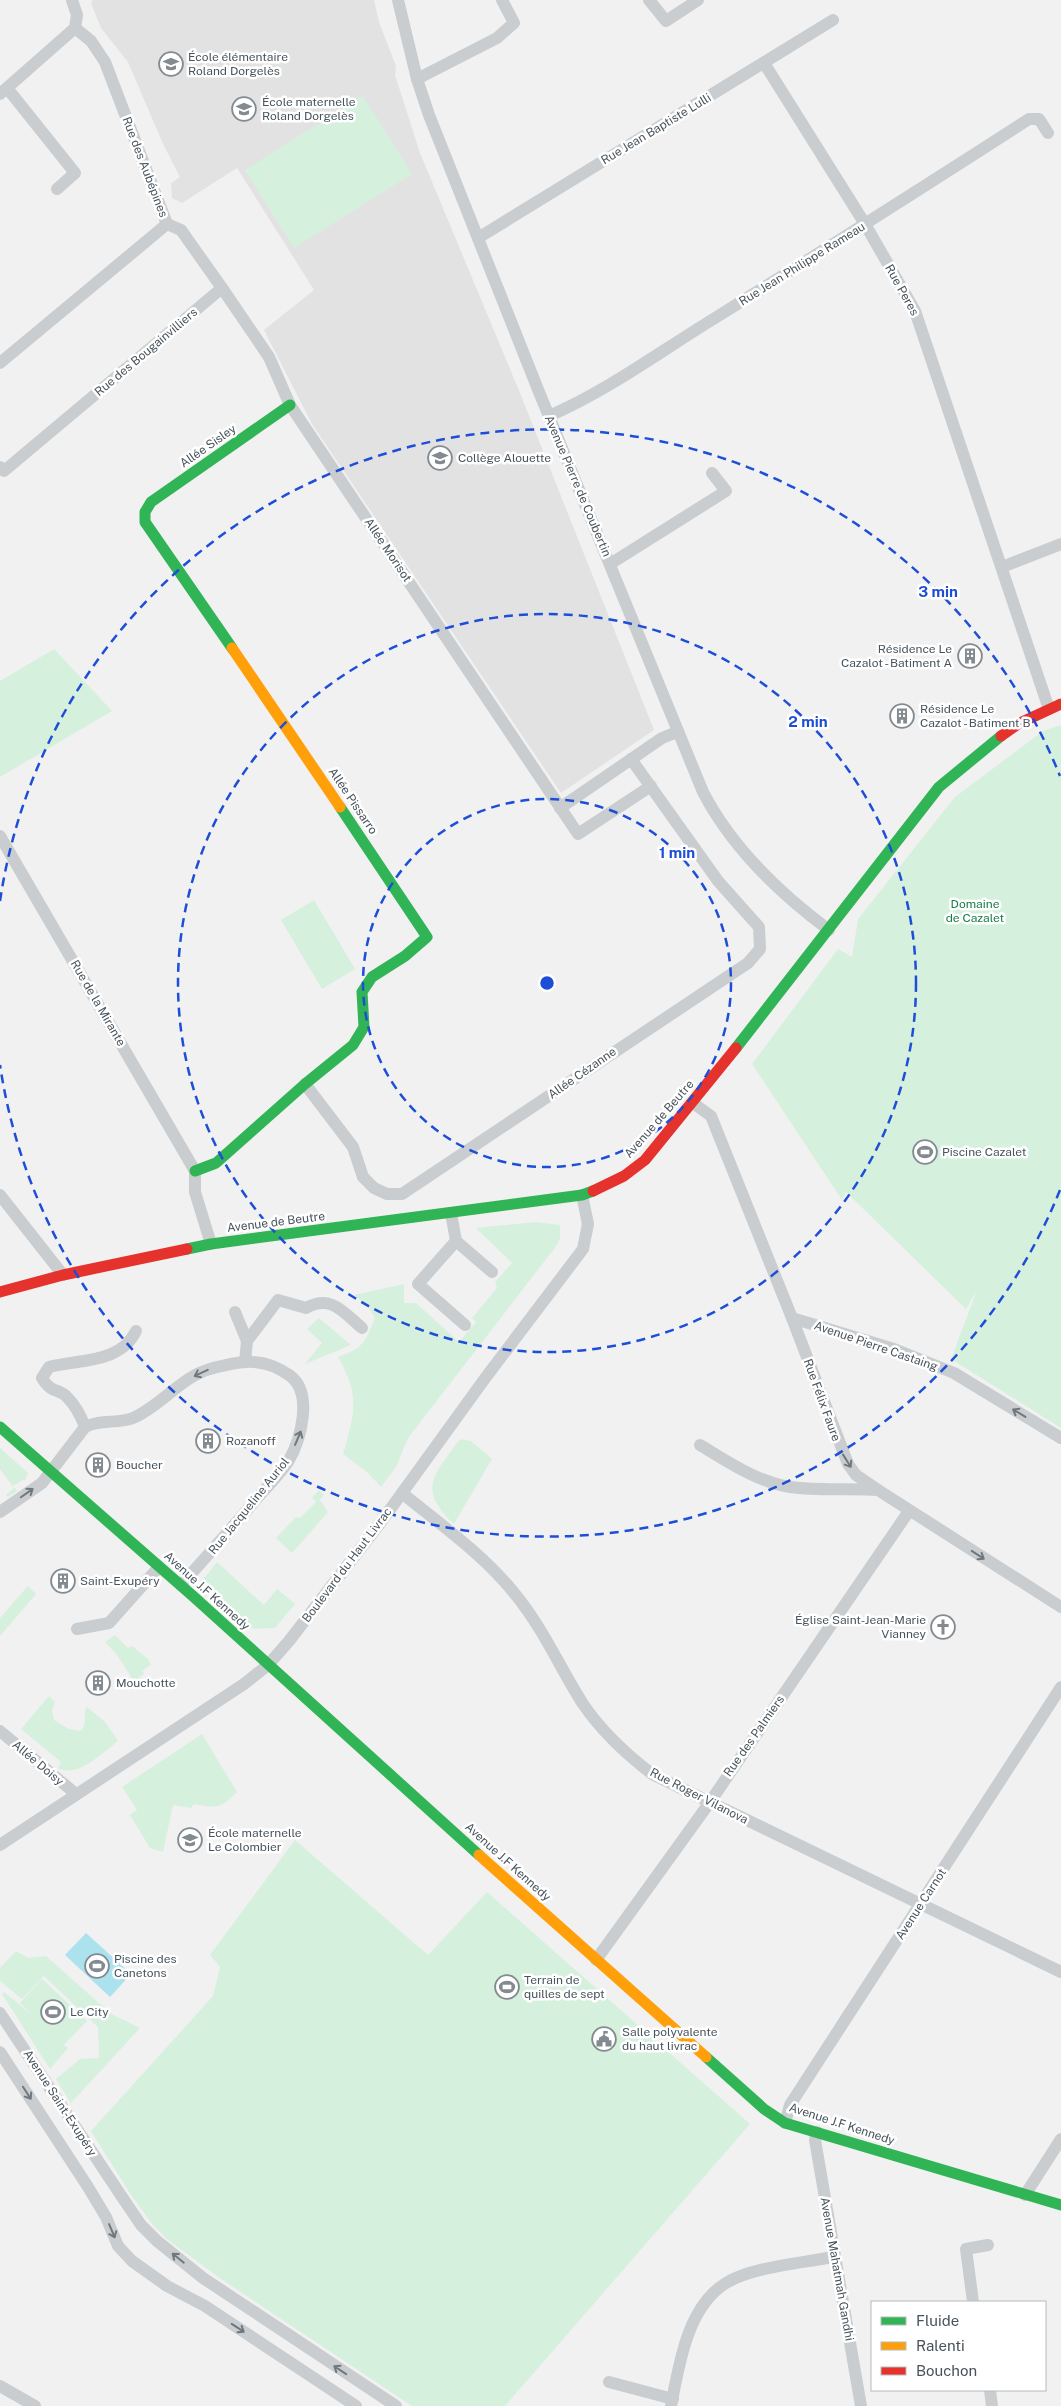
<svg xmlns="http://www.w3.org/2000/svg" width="1061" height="2406" font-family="'Public Sans',sans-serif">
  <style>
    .education { fill: #e3e2e3 }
    .green { fill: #d6f0de }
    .water { fill: #abe2ed }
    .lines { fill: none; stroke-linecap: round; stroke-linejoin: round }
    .street { stroke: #cacdcf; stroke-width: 12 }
    .fast { stroke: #30b455; stroke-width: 11 }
    .slow { stroke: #ff9f0a; stroke-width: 11 }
    .jam { stroke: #e5322d; stroke-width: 11 }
    .oneway { stroke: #6f787f }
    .ring { fill: none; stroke: #1d4ed8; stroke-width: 2.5; stroke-dasharray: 9 6 }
    .labels { text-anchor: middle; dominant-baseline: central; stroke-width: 5; stroke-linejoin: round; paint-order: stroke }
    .poi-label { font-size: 12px; fill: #48545d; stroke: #fff; text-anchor: start }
    .street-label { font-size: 12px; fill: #48545d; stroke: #fff }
    .park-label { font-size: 12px; fill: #197e46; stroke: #fff }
    .centre { fill: #1d4ed8; stroke: #fff; stroke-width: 2.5 }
    .ring-label { font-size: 15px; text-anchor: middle; font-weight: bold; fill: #1d4ed8; stroke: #fff; stroke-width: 5; stroke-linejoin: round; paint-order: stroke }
  </style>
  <rect width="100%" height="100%" fill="#f1f1f1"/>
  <path class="education" d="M 93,0 L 374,0 L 379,22 L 396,66 L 395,75 L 420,153 L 520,393 L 654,730 L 561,793 L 312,424 L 264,330 L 314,290 L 237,168 L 182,203 L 172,198 L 171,183 L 180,177 L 163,144 L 128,62 L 101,28 L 91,3 Z"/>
  <g class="green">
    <path d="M 363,96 L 412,174 L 294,248 L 245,170 Z"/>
    <path d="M 54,649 L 112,711 L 0,777 L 0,681 Z"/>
    <path d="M 1061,725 L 1061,1428 L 951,1359 L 977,1290 L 966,1309 L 846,1192 L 842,1200 L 752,1064 L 838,949 L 852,957 L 858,919 L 955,797 L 1043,731 Z"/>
    <path d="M 314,900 L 355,969 L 322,989 L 281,920 Z"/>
    <path d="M 536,1222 L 560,1225 L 560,1238 L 557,1245 L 408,1438 L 396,1467 L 381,1487 L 368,1473 L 343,1454 C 355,1413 360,1395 338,1357 C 365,1347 364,1343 375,1318 L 367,1305 L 354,1295 L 404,1284 L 404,1303 L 416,1303 L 459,1342 L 476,1322 L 472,1318 L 497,1288 L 495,1282 L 512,1263 L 476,1228 Z"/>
    <path d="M 319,1318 L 351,1345 L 305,1364 L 322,1343 L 307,1329 Z"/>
    <path d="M 460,1439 L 471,1441 L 492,1459 L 454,1524 C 416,1488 435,1474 460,1439 Z"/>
    <path d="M 0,1448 L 28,1473 L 25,1481 L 24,1479 L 13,1486 L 17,1491 L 8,1497 L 6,1495 L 14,1488 L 0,1469 Z"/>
    <path d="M 319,1490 L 324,1495 L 320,1500 L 328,1512 L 292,1553 L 276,1538 L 296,1517 L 300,1518 L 315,1503 L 316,1501 L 312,1498 Z"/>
    <path d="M 217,1562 L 264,1605 L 277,1589 L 295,1604 L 275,1628 L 244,1629 L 198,1586 Z"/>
    <path d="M 28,1586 L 36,1594 L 0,1636 L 0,1618 Z"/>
    <path d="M 115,1635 L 128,1648 L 132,1646 L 148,1659 L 151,1665 L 142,1671 L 144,1674 L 139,1677 L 143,1680 L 136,1684 L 117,1655 L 105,1642 Z"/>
    <path d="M 49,1696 L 55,1702 L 52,1710 L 54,1720 L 69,1729 L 80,1731 C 89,1724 82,1714 87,1707 L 105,1722 L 118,1741 C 103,1752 78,1779 58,1768 L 61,1762 L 21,1729 Z"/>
    <path d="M 202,1734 L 237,1792 C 220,1809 217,1808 194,1804 L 191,1808 L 173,1805 L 163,1852 L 150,1848 L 130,1815 L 137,1810 L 122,1787 Z"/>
    <path d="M 295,1840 L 428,1955 L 487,1892 L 750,2124 L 505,2406 L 412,2406 L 221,2279 L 168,2240 L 152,2224 L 131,2195 L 91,2131 L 213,1996 L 220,1967 L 210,1955 Z"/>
    <path d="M 16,1951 L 28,1958 L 46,1956 L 111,2014 L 140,2028 L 71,2103 L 56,2079 L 80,2059 L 99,2058 L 98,2027 L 44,1976 L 22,1999 L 0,1981 L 0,1968 Z"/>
    <path d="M 42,1979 L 87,2021 L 64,2045 L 68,2048 L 50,2069 L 2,1994 L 4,1992 L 32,2015 L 20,2003 Z"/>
  </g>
  <path class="water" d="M 86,1933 L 131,1974 L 110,1997 L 65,1955 Z"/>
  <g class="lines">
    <g class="street">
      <path d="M 398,0 L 417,79 L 429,115 L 539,392 L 703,792 C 732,848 778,892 829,930"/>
      <path d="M 649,0 L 666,21 L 698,0"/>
      <path d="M 764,63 L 865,224 L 915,311 L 1049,709"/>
      <path d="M 417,79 L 497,38 L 514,23 L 502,0"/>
      <path d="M 7,88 L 75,173 L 57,189"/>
      <path d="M 0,94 L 75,28 L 77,15 L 72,0"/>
      <path d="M 478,238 L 833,20"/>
      <path d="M 222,288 L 269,357 L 290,405 L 578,834 L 651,786"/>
      <path d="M 0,363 L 167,224 L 105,62 L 91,41 L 75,28"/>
      <path d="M 549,416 C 607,391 661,351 715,318 C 821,252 925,186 1029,119 L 1039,119 L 1048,133"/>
      <path d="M 0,467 L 4,471 L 222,288 L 181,230 L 167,224"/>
      <path d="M 610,564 L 726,491 L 712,473"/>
      <path d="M 1002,567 L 1061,544"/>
      <path d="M 560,808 L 662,738 L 677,732"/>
      <path d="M 0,836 L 195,1171 L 195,1192 L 211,1244"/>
      <path d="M 305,1084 L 353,1147 L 363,1177 L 374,1188 L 387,1194 L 402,1194 L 748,963 L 760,949 L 759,927 L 718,881 L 631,759"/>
      <path d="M 693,1103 L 711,1116 L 792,1318 L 848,1464 L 856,1475 L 878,1490 L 1061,1607"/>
      <path d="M 0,1195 L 63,1275"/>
      <path d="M 451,1213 L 456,1241 L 492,1272"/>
      <path d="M 456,1241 L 418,1284 L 465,1325"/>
      <path d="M 235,1312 L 247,1341"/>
      <path d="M 792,1318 L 894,1349 L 954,1373 L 1061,1438"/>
      <path d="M 245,1362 L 247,1341 L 278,1300 L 306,1308 C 331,1294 343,1312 362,1328"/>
      <path d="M 85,1427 C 81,1416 75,1405 67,1397 C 57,1387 53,1395 42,1378 L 49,1367 C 79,1359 120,1364 136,1331"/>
      <path d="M 700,1445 C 727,1461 757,1482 790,1487 C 819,1491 849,1488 878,1490"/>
      <path d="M 402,1493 C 441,1525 484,1555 515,1594 C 543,1628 560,1668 583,1704 C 602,1732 626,1754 652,1774 L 1061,1972"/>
      <path d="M 0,1512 L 42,1483 L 85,1427 C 100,1419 118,1424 133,1418 C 161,1406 181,1377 210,1369 C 240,1361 262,1356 289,1375 C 314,1392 301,1440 288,1462 C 280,1474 268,1486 258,1497 C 233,1527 207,1556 181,1585"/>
      <path d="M 77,1629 L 109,1623 L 159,1567"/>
      <path d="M 0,1731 L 76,1794"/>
      <path d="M 0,1845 L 244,1684 L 268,1665 L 289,1641 L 381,1522 L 486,1377 L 583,1249 L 588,1224 L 582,1195"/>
      <path d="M 596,1960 L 710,1802 L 909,1511"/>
      <path d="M 0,2013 L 120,2194 L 141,2225 L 157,2241 L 203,2278 L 396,2406"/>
      <path d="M 0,2052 L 88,2187 L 106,2217 L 118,2246 L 132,2261 L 167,2286 L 205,2306 L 356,2406"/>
      <path d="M 785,2123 L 790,2105 L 1061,1687"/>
      <path d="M 817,2132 L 815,2140 L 861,2406"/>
      <path d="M 1025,2195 L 1061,2139"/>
      <path d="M 973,2302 L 966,2249 L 988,2245"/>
      <path d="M 609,2382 L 673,2399"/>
      <path d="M 0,2386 L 35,2406"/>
      <path d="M 990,2390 L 992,2406"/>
      <path d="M 671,2406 C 679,2365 687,2307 726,2283 C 751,2267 803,2263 833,2257"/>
    </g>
    <g class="fast">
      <path d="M 232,648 L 145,522 L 145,512 L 151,502 L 290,405"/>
      <path d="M 736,1048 L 939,787 L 1001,736"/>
      <path d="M 195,1171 L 216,1163 L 305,1084 L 353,1045 L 364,1027 L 362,992 L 372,977 L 405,956 L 427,937 L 340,807"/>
      <path d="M 187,1249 L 211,1244 L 582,1195 L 593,1191"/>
      <path d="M 0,1427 L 194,1597 L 479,1855"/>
      <path d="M 706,2057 L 764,2109 L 785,2123 L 1061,2205"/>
    </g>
    <g class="slow">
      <path d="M 232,648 L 340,807"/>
      <path d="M 479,1855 L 706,2057"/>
    </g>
    <g class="jam">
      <path d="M 1001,736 L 1018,724 L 1061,704"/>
      <path d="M 593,1191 L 624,1176 L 645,1160 L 736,1048"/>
      <path d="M 0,1292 L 63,1275 L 187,1249"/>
    </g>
  </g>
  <defs><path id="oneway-shaft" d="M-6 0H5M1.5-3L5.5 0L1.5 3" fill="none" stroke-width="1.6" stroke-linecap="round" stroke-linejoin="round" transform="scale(1.25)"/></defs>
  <g class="oneway">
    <use href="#oneway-shaft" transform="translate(201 1373) rotate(155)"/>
    <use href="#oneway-shaft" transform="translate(1019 1413) rotate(-149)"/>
    <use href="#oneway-shaft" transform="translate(298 1438) rotate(-67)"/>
    <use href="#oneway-shaft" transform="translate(847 1461) rotate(58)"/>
    <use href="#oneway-shaft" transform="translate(27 1493) rotate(-35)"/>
    <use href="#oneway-shaft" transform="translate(978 1555) rotate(33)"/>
    <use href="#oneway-shaft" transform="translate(27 2093) rotate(57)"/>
    <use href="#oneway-shaft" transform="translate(112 2231) rotate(67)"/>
    <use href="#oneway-shaft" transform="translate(178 2258) rotate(-141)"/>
    <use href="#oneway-shaft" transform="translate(238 2328) rotate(33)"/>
    <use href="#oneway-shaft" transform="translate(340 2370) rotate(-146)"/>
  </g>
  <g class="ring">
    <circle cx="547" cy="983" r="184"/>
    <circle cx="547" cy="983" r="369"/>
    <path d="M1060 1190A553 553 0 0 1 0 1065M0 901A553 553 0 0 1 1060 776"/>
  </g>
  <defs>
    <g id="school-ring" transform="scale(1.25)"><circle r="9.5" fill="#fff" stroke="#838b91" stroke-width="1.5"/><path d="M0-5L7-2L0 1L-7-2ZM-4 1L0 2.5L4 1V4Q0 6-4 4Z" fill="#838b91"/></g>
    <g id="building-ring" transform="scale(1.25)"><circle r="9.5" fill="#fff" stroke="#838b91" stroke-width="1.5"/><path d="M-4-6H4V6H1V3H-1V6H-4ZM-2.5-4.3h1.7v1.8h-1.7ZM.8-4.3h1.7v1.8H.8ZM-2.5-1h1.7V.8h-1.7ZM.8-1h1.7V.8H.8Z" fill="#838b91"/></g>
    <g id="stadium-ring" transform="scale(1.25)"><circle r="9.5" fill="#fff" stroke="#838b91" stroke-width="1.5"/><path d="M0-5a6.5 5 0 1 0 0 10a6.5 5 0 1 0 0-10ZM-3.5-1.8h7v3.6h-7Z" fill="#838b91"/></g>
    <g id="church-ring" transform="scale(1.25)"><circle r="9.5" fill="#fff" stroke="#838b91" stroke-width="1.5"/><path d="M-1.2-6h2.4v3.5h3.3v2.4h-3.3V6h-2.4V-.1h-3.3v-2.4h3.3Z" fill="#838b91"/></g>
    <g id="civic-ring" transform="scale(1.25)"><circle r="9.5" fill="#fff" stroke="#838b91" stroke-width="1.5"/><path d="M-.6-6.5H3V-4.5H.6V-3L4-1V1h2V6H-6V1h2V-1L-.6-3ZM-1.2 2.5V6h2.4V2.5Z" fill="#838b91"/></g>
  </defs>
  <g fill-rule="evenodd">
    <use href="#school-ring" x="171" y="64"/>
    <use href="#school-ring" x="244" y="109"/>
    <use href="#school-ring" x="440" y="458"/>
    <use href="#building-ring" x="970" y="656"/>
    <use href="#building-ring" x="902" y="716"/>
    <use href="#stadium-ring" x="925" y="1152"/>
    <use href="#building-ring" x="208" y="1441"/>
    <use href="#building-ring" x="98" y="1465"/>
    <use href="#building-ring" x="63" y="1581"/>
    <use href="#church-ring" x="943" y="1627"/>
    <use href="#building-ring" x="98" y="1683"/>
    <use href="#school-ring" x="190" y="1840"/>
    <use href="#stadium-ring" x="97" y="1966"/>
    <use href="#stadium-ring" x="507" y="1987"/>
    <use href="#stadium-ring" x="53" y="2012"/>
    <use href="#civic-ring" x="604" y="2039"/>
  </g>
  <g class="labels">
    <g class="poi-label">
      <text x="188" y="57">École élémentaire<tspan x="188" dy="14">Roland Dorgelès</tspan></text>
      <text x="262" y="102">École maternelle<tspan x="262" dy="14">Roland Dorgelès</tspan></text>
      <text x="458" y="458">Collège Alouette</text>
      <text x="952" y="649" text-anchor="end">Résidence Le<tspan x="952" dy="14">Cazalot - Batiment A</tspan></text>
      <text x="920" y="709">Résidence Le<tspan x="920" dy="14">Cazalot - Batiment B</tspan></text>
      <text x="942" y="1152">Piscine Cazalet</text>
      <text x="226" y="1441">Rozanoff</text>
      <text x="116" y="1465">Boucher</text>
      <text x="80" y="1581">Saint-Exupéry</text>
      <text x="926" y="1620" text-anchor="end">Église Saint-Jean-Marie<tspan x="926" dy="14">Vianney</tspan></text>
      <text x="116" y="1683">Mouchotte</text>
      <text x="208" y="1833">École maternelle<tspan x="208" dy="14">Le Colombier</tspan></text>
      <text x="114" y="1959">Piscine des<tspan x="114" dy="14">Canetons</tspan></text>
      <text x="524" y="1980">Terrain de<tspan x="524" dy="14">quilles de sept</tspan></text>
      <text x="70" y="2012">Le City</text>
      <text x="622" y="2032">Salle polyvalente<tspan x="622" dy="14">du haut livrac</tspan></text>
    </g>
    <g class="street-label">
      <text transform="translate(656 129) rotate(-31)">Rue Jean Baptiste Lulli</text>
      <text transform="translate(145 167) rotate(69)">Rue des Aubépines</text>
      <text transform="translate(802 264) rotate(-32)">Rue Jean Philippe Rameau</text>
      <text transform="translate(902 290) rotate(61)">Rue Peres</text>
      <text transform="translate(146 352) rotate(-40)">Rue des Bougainvilliers</text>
      <text transform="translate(208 446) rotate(-35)">Allée Sisley</text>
      <text transform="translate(578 486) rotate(67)">Avenue Pierre de Coubertin</text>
      <text transform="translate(388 550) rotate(56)">Allée Morisot</text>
      <text transform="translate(353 801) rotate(56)">Allée Pissarro</text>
      <text transform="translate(98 1003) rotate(60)">Rue de la Mirante</text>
      <text transform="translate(582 1073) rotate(-35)">Allée Cézanne</text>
      <text transform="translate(659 1119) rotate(-49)">Avenue de Beutre</text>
      <text transform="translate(276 1222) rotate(-7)">Avenue de Beutre</text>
      <text transform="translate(876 1346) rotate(19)">Avenue Pierre Castaing</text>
      <text transform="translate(822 1400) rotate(70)">Rue Félix Faure</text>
      <text transform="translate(249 1506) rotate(-51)">Rue Jacqueline Auriol</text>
      <text transform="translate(347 1565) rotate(-53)">Boulevard du Haut Livrac</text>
      <text transform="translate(207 1591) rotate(42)">Avenue J.F Kennedy</text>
      <text transform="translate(754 1736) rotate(-55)">Rue des Palmiers</text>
      <text transform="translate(38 1763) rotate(40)">Allée Doisy</text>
      <text transform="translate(699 1796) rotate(27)">Rue Roger Vilanova</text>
      <text transform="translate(508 1862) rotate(42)">Avenue J.F Kennedy</text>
      <text transform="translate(921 1904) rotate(-57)">Avenue Carnot</text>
      <text transform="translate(60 2103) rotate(57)">Avenue Saint-Exupéry</text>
      <text transform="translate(842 2124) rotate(18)">Avenue J.F Kennedy</text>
      <text transform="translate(837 2269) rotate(80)">Avenue Mahatmah Gandhi</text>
    </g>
    <g class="park-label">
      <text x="975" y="904">Domaine<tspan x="975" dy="14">de Cazalet</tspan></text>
    </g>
  </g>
  <circle cx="547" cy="983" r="8" class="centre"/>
  <g class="ring-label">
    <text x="938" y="597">3 min</text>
    <text x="808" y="727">2 min</text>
    <text x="677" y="858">1 min</text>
  </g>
  <rect x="871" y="2301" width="175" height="90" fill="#ffffff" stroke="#b6bbbe"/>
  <rect x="881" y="2317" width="25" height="8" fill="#30b455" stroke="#b6bbbe"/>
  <text x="916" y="2326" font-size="15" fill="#48545d">Fluide</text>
  <rect x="881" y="2342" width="25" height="8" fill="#ff9f0a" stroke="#b6bbbe"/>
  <text x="916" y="2351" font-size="15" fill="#48545d">Ralenti</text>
  <rect x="881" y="2367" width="25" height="8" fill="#e5322d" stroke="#b6bbbe"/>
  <text x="916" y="2376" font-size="15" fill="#48545d">Bouchon</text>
</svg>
